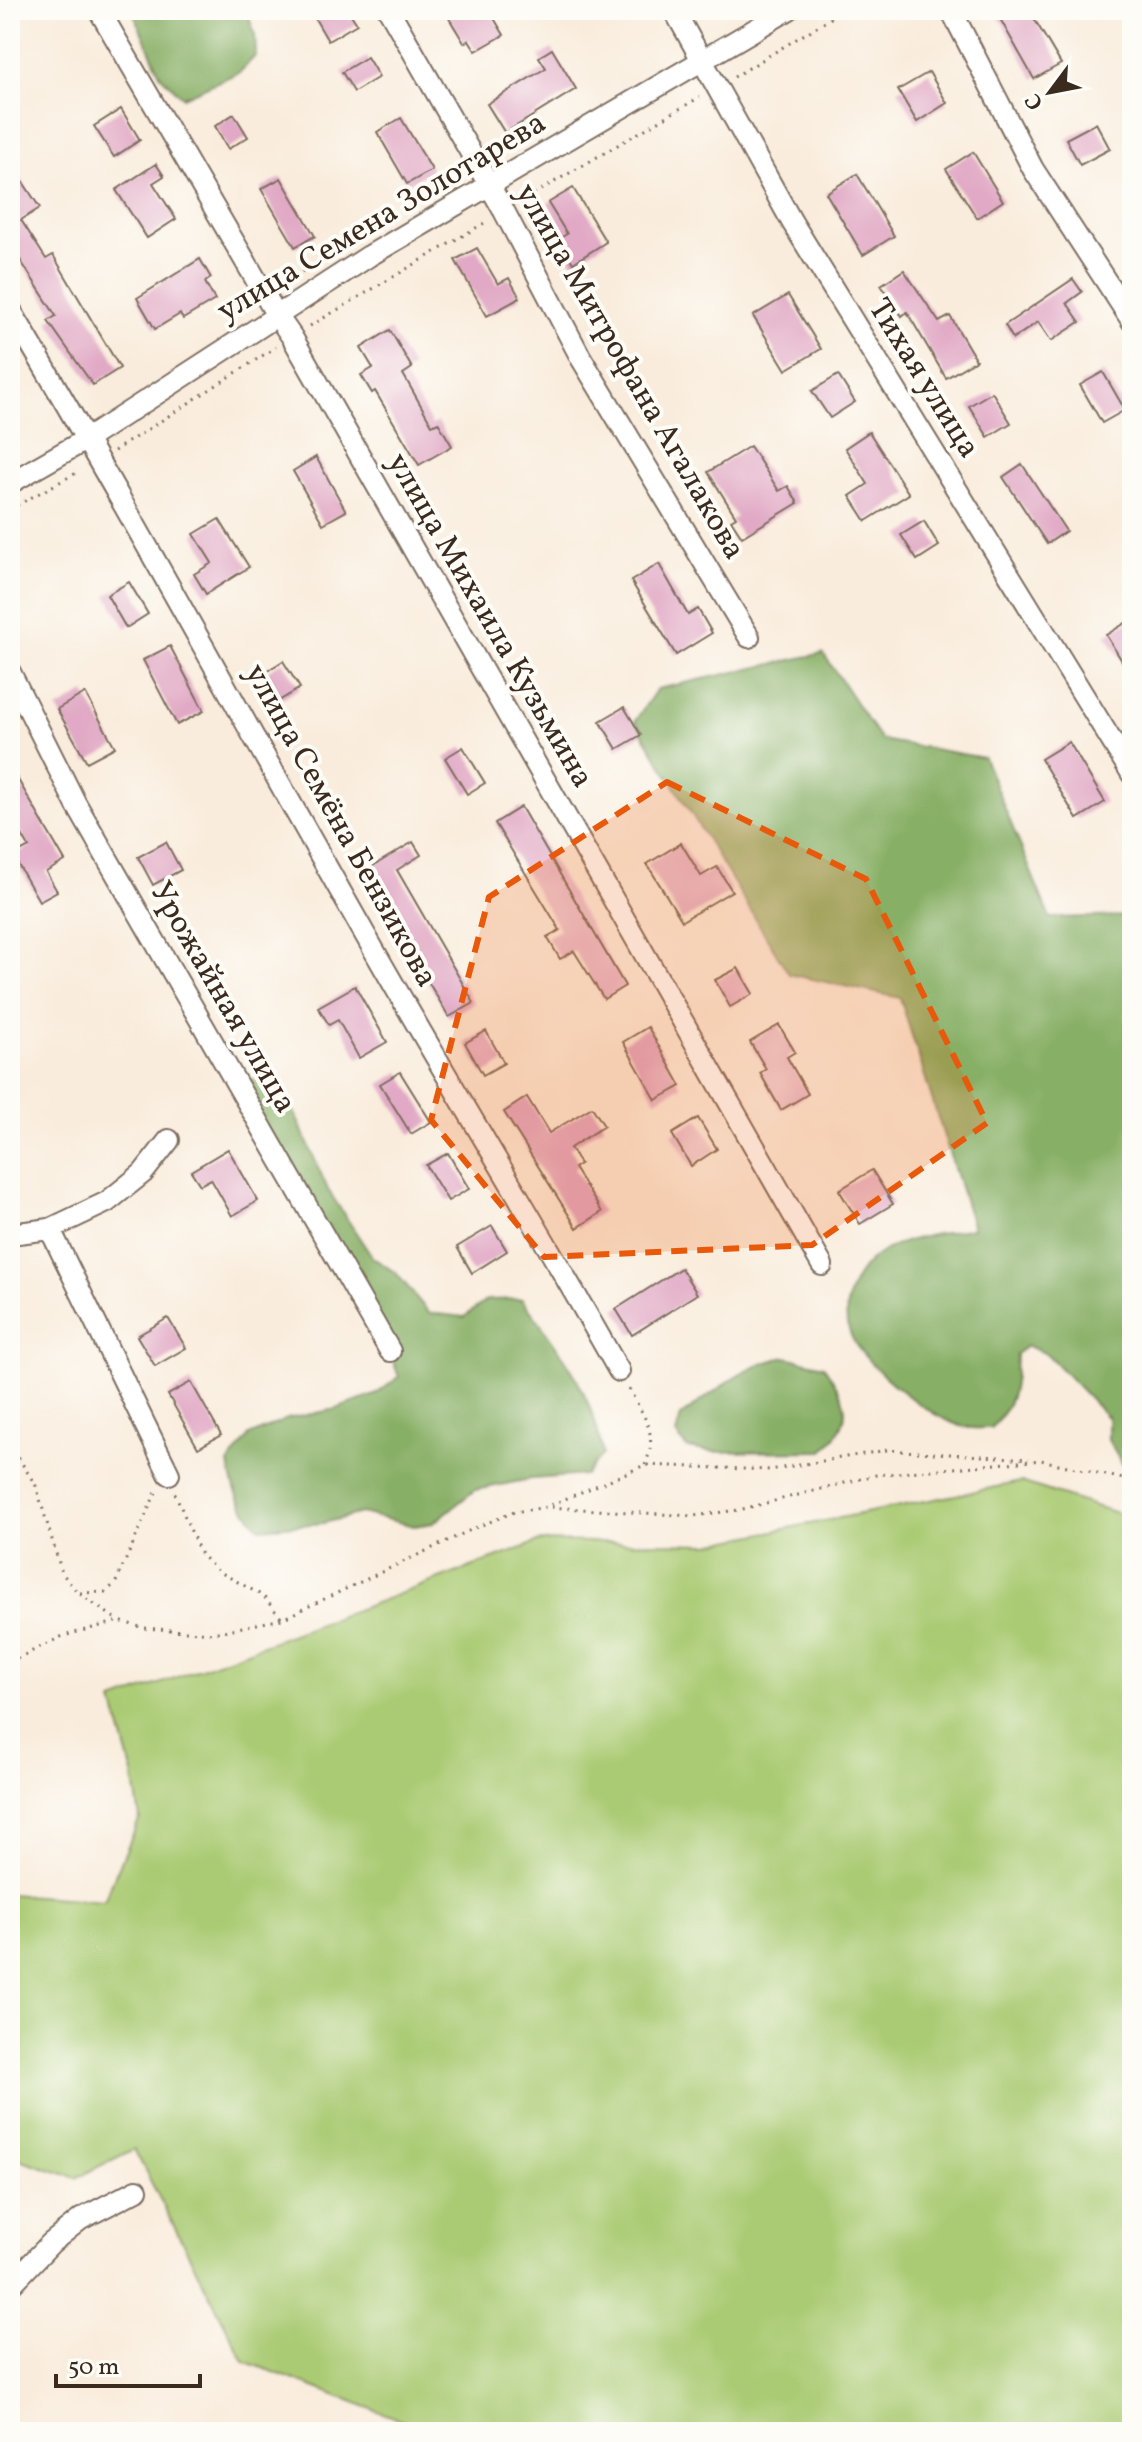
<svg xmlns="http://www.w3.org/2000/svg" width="1142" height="2442" font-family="Vollkorn,serif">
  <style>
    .green { fill: #aacb73; stroke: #727a48; stroke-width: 2 }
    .forest { fill: #87af65; stroke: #616c42; stroke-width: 2 }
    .building { fill: #e1a9c5 }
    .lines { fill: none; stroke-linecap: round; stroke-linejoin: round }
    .minor-casing { stroke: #7e6e60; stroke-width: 24 }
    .path { stroke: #7e6e60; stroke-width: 3; stroke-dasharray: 2 6; stroke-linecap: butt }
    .minor { stroke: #fff; stroke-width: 20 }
    .marked { fill: #e8590c; fill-opacity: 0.2; stroke: #e8590c; stroke-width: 6; stroke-dasharray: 16 10; stroke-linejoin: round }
    .labels { text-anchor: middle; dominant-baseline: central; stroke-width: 8; stroke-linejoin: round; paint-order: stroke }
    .street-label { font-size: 32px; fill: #3b2a1e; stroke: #fdfcf7 }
  </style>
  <rect width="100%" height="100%" fill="#fdfcf7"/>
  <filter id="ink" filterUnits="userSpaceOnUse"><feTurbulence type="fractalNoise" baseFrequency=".0125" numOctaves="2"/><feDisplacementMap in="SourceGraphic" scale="16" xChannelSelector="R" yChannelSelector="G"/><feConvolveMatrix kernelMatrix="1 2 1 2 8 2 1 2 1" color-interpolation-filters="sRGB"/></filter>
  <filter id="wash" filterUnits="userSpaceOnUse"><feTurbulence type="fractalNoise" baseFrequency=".006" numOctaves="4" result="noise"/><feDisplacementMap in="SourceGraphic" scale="32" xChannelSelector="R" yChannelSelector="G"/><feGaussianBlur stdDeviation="1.8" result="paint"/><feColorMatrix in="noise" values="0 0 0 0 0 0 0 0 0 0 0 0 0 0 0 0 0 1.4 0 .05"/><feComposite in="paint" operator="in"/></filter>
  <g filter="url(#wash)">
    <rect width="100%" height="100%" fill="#f9ecdc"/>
    <path class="green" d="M 1021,1482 L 1132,1518 L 1132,2432 L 434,2432 L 244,2361 L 134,2149 L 76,2178 L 10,2156 L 10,1894 L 104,1901 L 140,1818 L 133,1774 L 113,1701 L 541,1541 L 709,1544 Z"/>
    <g class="forest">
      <path d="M 132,10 L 246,10 L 255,34 L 256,55 L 240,72 L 183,97 L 161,76 Z"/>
      <path d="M 823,653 L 881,740 L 984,758 L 1050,918 L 1132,916 L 1132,1481 L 1108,1440 L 1108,1418 L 1047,1354 L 1027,1346 L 1016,1354 C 1015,1388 1014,1403 991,1428 C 983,1428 974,1429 966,1427 C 934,1422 861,1364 850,1333 C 840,1308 852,1278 870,1261 C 896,1237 941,1234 973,1228 L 900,998 L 789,974 L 635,721 L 657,689 Z"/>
      <path d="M 266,1079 L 292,1107 L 328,1190 L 372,1257 L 396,1273 L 429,1313 L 464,1317 L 487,1300 L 522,1299 C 562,1353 590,1386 603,1454 L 585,1475 L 531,1479 L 475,1490 L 433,1523 L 414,1526 L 361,1513 L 324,1523 L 260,1528 C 241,1507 233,1491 229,1463 L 249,1436 L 287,1419 L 336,1409 L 375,1395 L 399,1377 L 389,1350 L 254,1114 L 250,1080 Z"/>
      <path d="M 786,1357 L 824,1366 C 848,1403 856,1417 823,1451 L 713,1452 L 687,1448 L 676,1434 L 681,1416 C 712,1394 747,1363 786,1357 Z"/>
    </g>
    <g id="blocks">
      <g class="building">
        <path d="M 310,10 L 348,10 L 357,24 L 328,41 Z"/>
        <path d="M 444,10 L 489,10 L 504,35 L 476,51 L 469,40 L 464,43 Z"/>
        <path d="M 995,10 L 1029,10 L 1061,64 L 1034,79 Z"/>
        <path d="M 552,49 L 576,89 L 505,133 L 487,104 L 546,68 L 539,57 Z"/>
        <path d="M 367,57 L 379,77 L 354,92 L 342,72 Z"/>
        <path d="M 929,72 L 947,103 L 917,122 L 898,90 Z"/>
        <path d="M 121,109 L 140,140 L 114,157 L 94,126 Z"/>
        <path d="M 234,114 L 248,137 L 228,149 L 215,126 Z"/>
        <path d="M 401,118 L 432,170 L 407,184 L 377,132 Z"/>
        <path d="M 1096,123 L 1110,149 L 1080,165 L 1066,139 Z"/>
        <path d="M 973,152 L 1003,201 L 977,218 L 946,169 Z"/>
        <path d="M 156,164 L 164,176 L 153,183 L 176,219 L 147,238 L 116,190 Z"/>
        <path d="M 857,174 L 894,236 L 863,255 L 826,193 Z"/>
        <path d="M 281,178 L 315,236 L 295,247 L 261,189 Z"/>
        <path d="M 21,179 L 40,208 L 21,220 L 46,259 L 53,255 L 120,368 L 93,385 L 48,321 L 56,316 L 10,244 L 10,186 Z"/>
        <path d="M 573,188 L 606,242 L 573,263 L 558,239 L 567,234 L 548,203 Z"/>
        <path d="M 477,248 L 498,284 L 509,278 L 520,298 L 487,316 L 455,260 Z"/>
        <path d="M 200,259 L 211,278 L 205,282 L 215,300 L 183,319 L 180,314 L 155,329 L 137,298 Z"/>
        <path d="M 904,270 L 939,322 L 950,316 L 976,360 L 946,378 L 907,312 L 902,316 L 881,285 Z"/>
        <path d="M 1073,279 L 1082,292 L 1067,303 L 1080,322 L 1051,341 L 1038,322 L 1013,339 L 1005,325 Z"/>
        <path d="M 788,295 L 821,349 L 786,370 L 753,316 Z"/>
        <path d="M 390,330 L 412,368 L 403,374 L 432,425 L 438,422 L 452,446 L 419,465 L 375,391 L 372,393 L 361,375 L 373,368 L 361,348 Z"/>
        <path d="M 1103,372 L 1125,410 L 1102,423 L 1080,385 Z"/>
        <path d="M 838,375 L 855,402 L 830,418 L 812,391 Z"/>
        <path d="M 992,392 L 1011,423 L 988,437 L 969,406 Z"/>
        <path d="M 869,432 L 909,494 L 866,521 L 850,496 L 868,484 L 845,448 Z"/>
        <path d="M 750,446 L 779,491 L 788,486 L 798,503 L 742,537 L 731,520 L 736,517 L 708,472 Z"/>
        <path d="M 316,457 L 346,511 L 323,524 L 293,471 Z"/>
        <path d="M 1022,464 L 1066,531 L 1047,544 L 1003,477 Z"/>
        <path d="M 219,519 L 249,567 L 206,594 L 194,574 L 212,563 L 194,534 Z"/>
        <path d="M 924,521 L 939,546 L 917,560 L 901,535 Z"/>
        <path d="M 659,564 L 688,615 L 698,609 L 712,633 L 676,655 L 631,581 Z"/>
        <path d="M 129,582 L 148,614 L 126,628 L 107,595 Z"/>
        <path d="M 1132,619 L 1132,677 L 1106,635 Z"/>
        <path d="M 170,646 L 204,711 L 177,725 L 143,660 Z"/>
        <path d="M 283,661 L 300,688 L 277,702 L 261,675 Z"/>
        <path d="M 85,693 L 115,747 L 87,762 L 57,709 Z"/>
        <path d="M 624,707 L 641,735 L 617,749 L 600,721 Z"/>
        <path d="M 1069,742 L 1105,802 L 1077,819 L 1041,759 Z"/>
        <path d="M 463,747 L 485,783 L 467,794 L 445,758 Z"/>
        <path d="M 10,766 L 65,861 L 46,872 L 57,891 L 39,901 L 13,856 L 29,847 L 10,814 Z"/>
        <path d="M 521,807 L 625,986 L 604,999 L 574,951 L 560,959 L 547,937 L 560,930 L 495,823 Z"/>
        <path d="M 166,842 L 181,870 L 153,885 L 138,857 Z"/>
        <path d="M 413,842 L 421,855 L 397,870 L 474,1003 L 449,1017 L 363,872 Z"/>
        <path d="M 681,843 L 701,876 L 717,867 L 732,891 L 682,921 L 647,864 Z"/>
        <path d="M 738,968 L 753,994 L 730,1007 L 715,980 Z"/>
        <path d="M 355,986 L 387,1042 L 359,1058 L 338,1020 L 329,1025 L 318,1007 Z"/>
        <path d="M 779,1025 L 795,1052 L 787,1057 L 808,1094 L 781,1110 L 760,1073 L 766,1069 L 750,1042 Z"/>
        <path d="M 648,1027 L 681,1086 L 656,1100 L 623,1042 Z"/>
        <path d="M 486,1031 L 504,1063 L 483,1075 L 465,1043 Z"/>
        <path d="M 400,1072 L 431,1122 L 411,1134 L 380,1084 Z"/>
        <path d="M 527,1097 L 549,1133 L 592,1107 L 604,1126 L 570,1148 L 580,1164 L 574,1168 L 602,1212 L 577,1228 L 504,1112 Z"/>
        <path d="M 698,1118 L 717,1149 L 691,1166 L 672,1134 Z"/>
        <path d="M 228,1149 L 258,1201 L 232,1216 L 211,1179 L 200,1185 L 191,1171 Z"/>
        <path d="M 448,1153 L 469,1189 L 448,1201 L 426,1165 Z"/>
        <path d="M 872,1170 L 893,1204 L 860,1224 L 839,1190 Z"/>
        <path d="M 492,1226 L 507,1251 L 472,1273 L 457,1247 Z"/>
        <path d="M 681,1268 L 697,1294 L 632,1335 L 616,1309 Z"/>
        <path d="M 168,1318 L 186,1348 L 155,1366 L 137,1336 Z"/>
        <path d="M 191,1382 L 221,1435 L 198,1448 L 168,1395 Z"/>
      </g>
    </g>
  </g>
  <g filter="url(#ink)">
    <use href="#blocks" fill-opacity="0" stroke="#7e6e60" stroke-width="2"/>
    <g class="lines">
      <g class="minor-casing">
        <g id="minor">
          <path d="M 99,10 L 276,314 L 292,337 L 822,1265"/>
          <path d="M 389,10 L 504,211 L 581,358 L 749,637"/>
          <path d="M 674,10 L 792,222 L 1132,774"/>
          <path d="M 951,10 L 1033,169 L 1132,321"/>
          <path d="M 10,309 C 140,527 260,752 387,973 C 463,1106 544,1237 619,1371"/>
          <path d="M 10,483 L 87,439 L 369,256 L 788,10"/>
          <path d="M 10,672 L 76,804 L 390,1351"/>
          <path d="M 50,1229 L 169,1474"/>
          <path d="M 10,1234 L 50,1229 L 107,1202 L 143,1173 L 169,1140"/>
          <path d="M 10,2286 L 51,2243 L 81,2219 L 137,2190"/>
        </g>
      </g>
      <g class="path">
        <path d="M 734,77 L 844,10"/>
        <path d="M 428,196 L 463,175"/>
        <path d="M 520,202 L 700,97"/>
        <path d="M 281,284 L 346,245"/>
        <path d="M 310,326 L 486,222"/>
        <path d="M 114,451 L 276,347"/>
        <path d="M 10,509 L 80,471"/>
        <path d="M 629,1389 C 644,1417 659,1433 645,1465"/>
        <path d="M 10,1444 L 36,1486 L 62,1573 L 78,1593 L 119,1621"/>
        <path d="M 175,1493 L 201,1555 L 218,1571 L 263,1596 L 282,1619"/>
        <path d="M 551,1505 L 645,1465 L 770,1470 L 887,1450 L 1029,1459"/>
        <path d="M 80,1593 L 105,1592 L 115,1584 L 157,1490"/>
        <path d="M 10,1662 L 63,1636 L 119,1621 L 144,1628 L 213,1633 L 282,1619 L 477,1527 L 514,1512 L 548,1507 L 693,1516 L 739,1510 L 876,1475 L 1041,1460 L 1132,1481"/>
      </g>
      <use href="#minor" class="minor"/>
    </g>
  </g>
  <path class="marked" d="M 667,782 L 866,879 L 987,1123 L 812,1245 L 544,1257 L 431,1120 L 489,897 Z"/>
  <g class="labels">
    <g class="street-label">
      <text transform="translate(382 218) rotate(-31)">улица Семена Золотарева</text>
      <text transform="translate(629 372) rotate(60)">улица Митрофана Агалакова</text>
      <text transform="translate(923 379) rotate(58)">Тихая улица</text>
      <text transform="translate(489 621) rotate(60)">улица Михаила Кузьмина</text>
      <text transform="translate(340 826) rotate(61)">улица Семёна Бензикова</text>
      <text transform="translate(222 998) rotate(60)">Урожайная улица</text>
    </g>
  </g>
  <rect width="1142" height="2442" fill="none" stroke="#fdfcf7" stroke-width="40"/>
  <g transform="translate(1050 92) rotate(238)" stroke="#fdfcf7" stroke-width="6" paint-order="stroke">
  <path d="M0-6L14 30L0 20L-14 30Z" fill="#3b2a1e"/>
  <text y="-12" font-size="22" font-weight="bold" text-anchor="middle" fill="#3b2a1e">С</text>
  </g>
  <path d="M56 2374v12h144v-12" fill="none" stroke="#3b2a1e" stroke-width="4"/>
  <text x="68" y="2374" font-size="24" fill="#3b2a1e" stroke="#fdfcf7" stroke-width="6" paint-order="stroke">50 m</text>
</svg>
